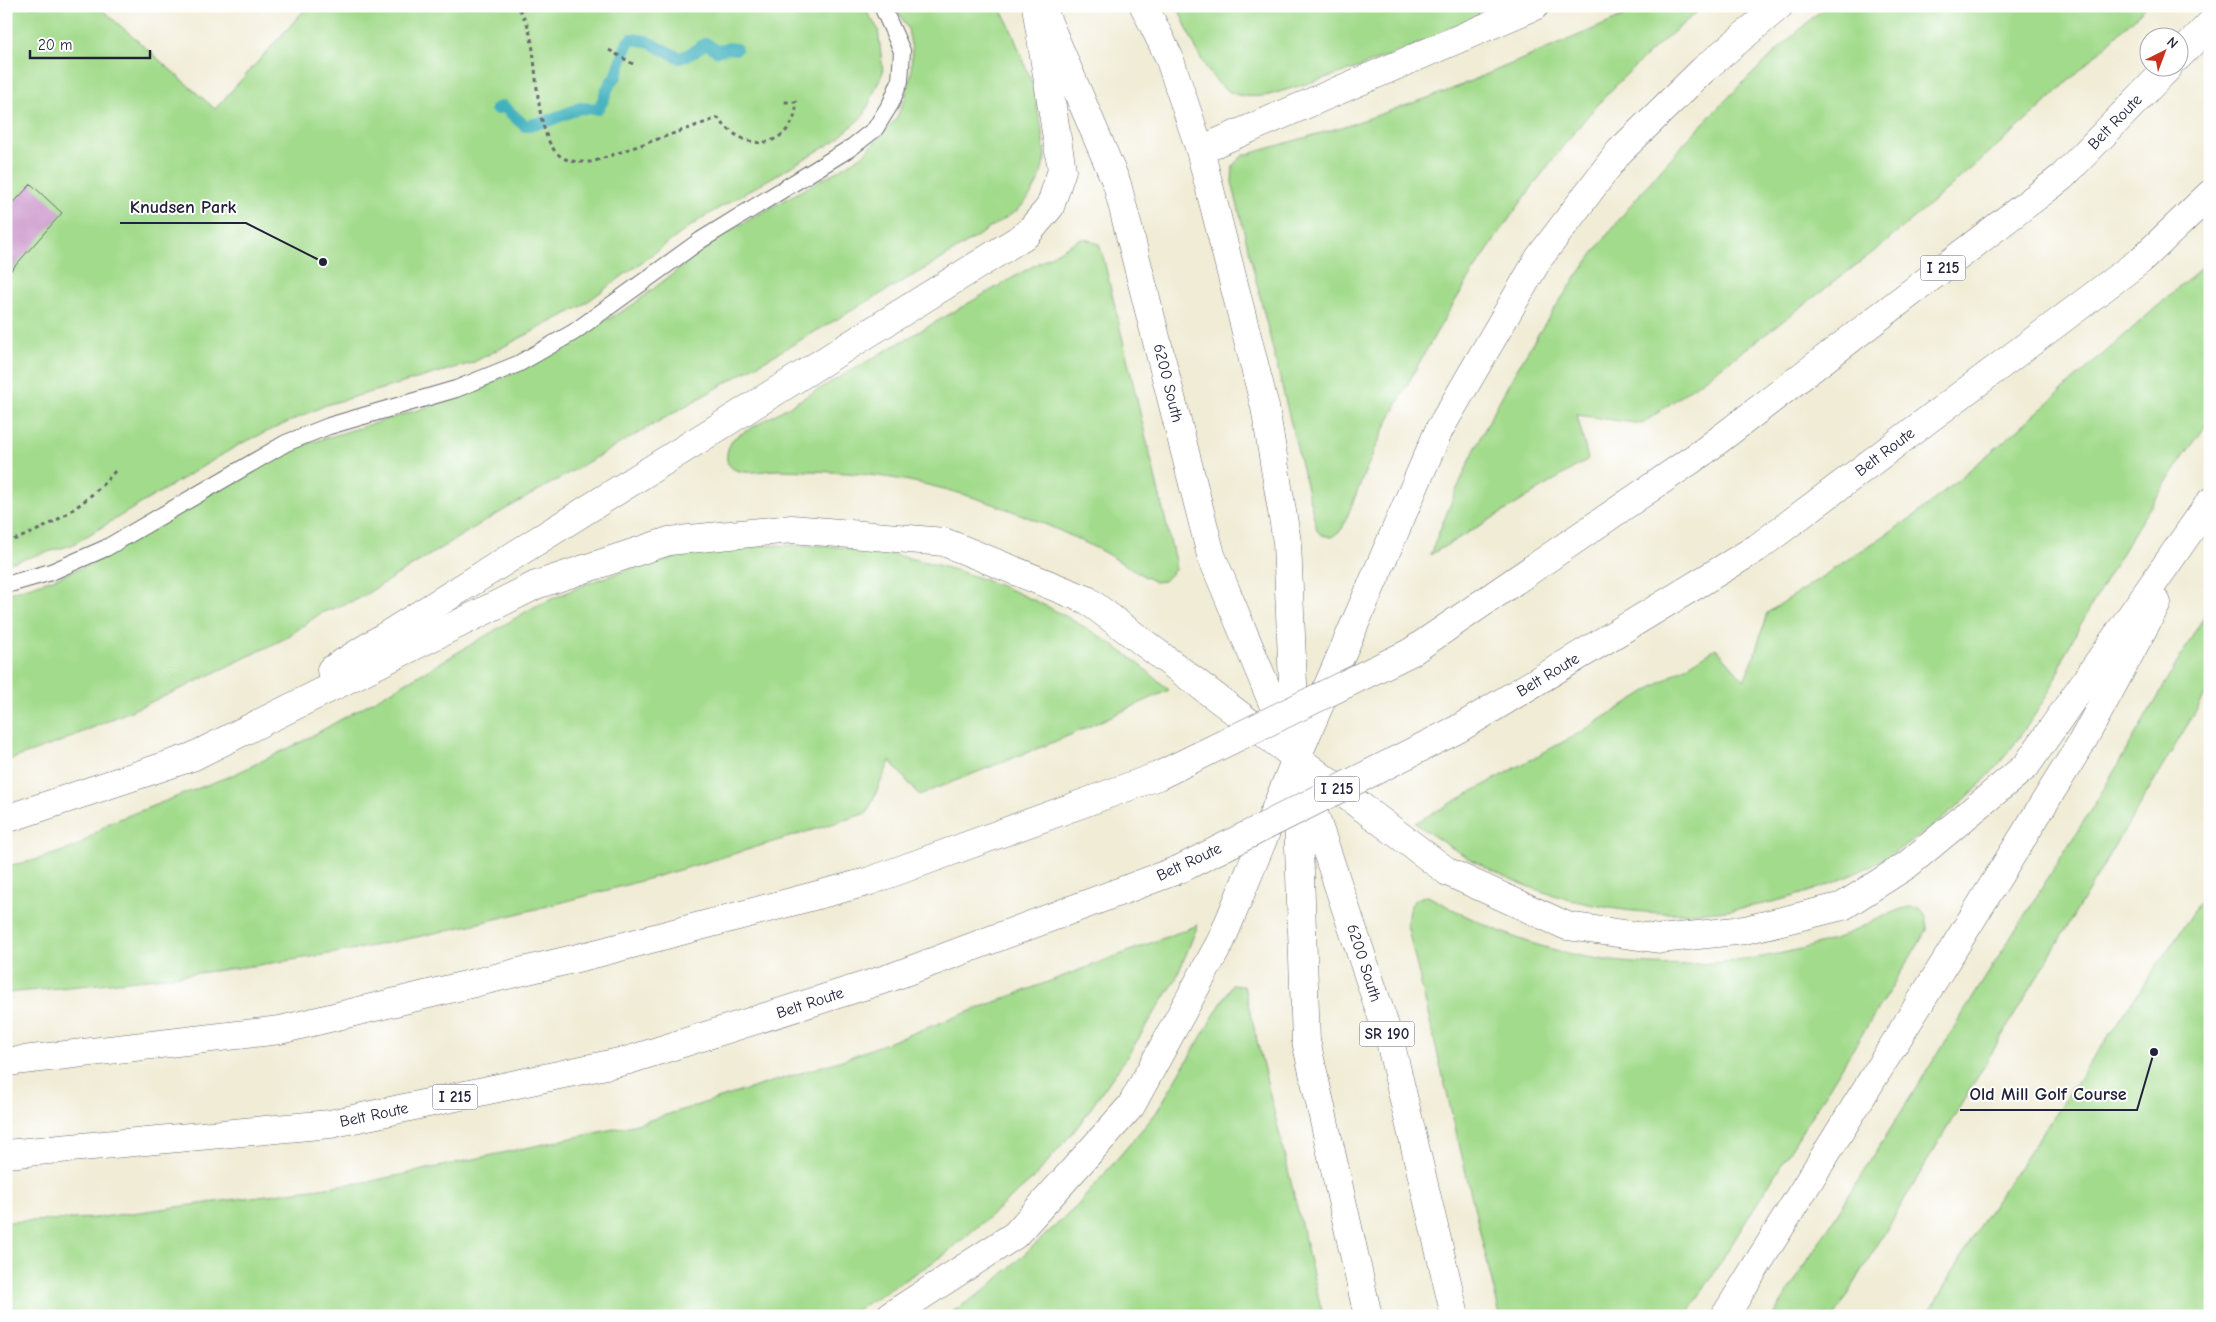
<svg xmlns="http://www.w3.org/2000/svg" width="2216" height="1322" font-family="'Comic Neue',sans-serif">
  <style>
    .green { fill: #a3db8c; stroke: #627e64 }
    .lines { fill: none; stroke-linecap: round; stroke-linejoin: round }
    .stream { stroke: #41b0bd; stroke-width: 12 }
    .building { fill: #c791c8 }
    .lane-casing { stroke: #6a6971; stroke-width: 18 }
    .secondary-casing { stroke: #6a6971; stroke-width: 29 }
    .primary-casing { stroke: #6a6971; stroke-width: 29 }
    .highway-casing { stroke: #6a6971; stroke-width: 29 }
    .path { stroke: #6a6971; stroke-width: 3; stroke-dasharray: 4 4; stroke-linecap: butt }
    .lane { stroke: #fff; stroke-width: 16 }
    .secondary { stroke: #fff; stroke-width: 28 }
    .primary { stroke: #fff; stroke-width: 28 }
    .highway { stroke: #fff; stroke-width: 28 }
    .highway-bridge-casing { stroke: #6a6971; stroke-width: 29; stroke-linecap: butt }
    .highway-bridge { stroke: #fff; stroke-width: 28 }
    .labels { text-anchor: middle; dominant-baseline: central; stroke-width: 4; stroke-linejoin: round; paint-order: stroke }
    .shield { fill: #fff; stroke: #646476; stroke-width: 1 }
    .shield-label { font-size: 15px; font-weight: bold; fill: #22223b }
    .street-label { font-size: 16px; fill: #22223b; stroke: #fff }
    .leader { fill: none; stroke: #22223b; stroke-width: 2 }
    .callout-dot { fill: #22223b; stroke: #fff; stroke-width: 2 }
    .callout-label { font-size: 18px; text-anchor: middle; font-weight: bold; fill: #22223b; stroke: #fff; stroke-width: 4; stroke-linejoin: round; paint-order: stroke }
  </style>
  <rect width="100%" height="100%" fill="#fff"/>
  <filter id="ink" filterUnits="userSpaceOnUse"><feTurbulence type="fractalNoise" baseFrequency=".02" numOctaves="2"/><feDisplacementMap in="SourceGraphic" scale="10" xChannelSelector="R" yChannelSelector="G"/><feConvolveMatrix kernelMatrix="1 2 1 2 8 2 1 2 1" color-interpolation-filters="sRGB"/></filter>
  <filter id="wash" filterUnits="userSpaceOnUse"><feTurbulence type="fractalNoise" baseFrequency=".0096" numOctaves="4" result="noise"/><feDisplacementMap in="SourceGraphic" scale="20" xChannelSelector="R" yChannelSelector="G"/><feGaussianBlur stdDeviation="1.12" result="paint"/><feColorMatrix in="noise" values="0 0 0 0 0 0 0 0 0 0 0 0 0 0 0 0 0 1.4 0 .05"/><feComposite in="paint" operator="in"/></filter>
  <g filter="url(#wash)">
    <rect width="100%" height="100%" fill="#f0ecd5"/>
    <g class="green">
      <path d="M 6,6 L 98,6 L 215,109 L 308,6 L 863,6 L 878,29 L 883,72 L 864,115 L 835,141 L 702,218 L 580,307 L 472,363 L 326,405 L 240,444 L 72,545 L 6,564 Z"/>
      <path d="M 895,6 L 999,6 L 1010,27 L 1032,83 L 1041,125 L 1045,157 L 1040,178 L 1030,196 L 1018,210 L 940,260 L 480,524 L 358,599 L 321,613 L 286,638 L 185,687 L 60,742 L 6,761 L 6,594 L 53,579 L 89,565 L 128,543 L 261,462 L 306,444 L 441,403 L 482,388 L 528,365 L 631,306 L 727,232 L 837,171 L 863,155 L 896,119 L 905,99 L 911,75 L 912,50 L 908,29 Z"/>
      <path d="M 1177,6 L 1513,6 L 1355,69 L 1269,95 C 1256,97 1242,98 1230,92 C 1204,79 1189,31 1177,6 Z"/>
      <path d="M 1648,6 L 1703,7 C 1675,31 1645,55 1619,82 C 1587,114 1559,151 1532,187 C 1476,263 1427,343 1385,428 C 1369,460 1356,495 1342,529 L 1332,537 L 1321,535 L 1317,530 L 1232,182 L 1233,165 L 1242,156 L 1352,124 L 1445,92 Z"/>
      <path d="M 1826,6 L 2147,6 L 2036,112 L 1885,243 L 1754,343 L 1642,424 L 1577,415 L 1588,459 L 1513,506 L 1430,555 C 1451,501 1474,447 1502,396 C 1570,271 1661,159 1765,62 C 1785,43 1805,24 1826,6 Z"/>
      <path d="M 1080,239 L 1086,239 L 1099,244 L 1103,256 L 1175,561 L 1175,570 L 1164,581 L 1155,582 C 1135,572 1116,558 1096,548 C 1032,516 962,489 892,478 C 854,472 815,471 778,470 C 765,470 747,475 736,470 C 721,464 727,448 734,438 Z"/>
      <path d="M 2210,260 C 2210,301 2210,342 2210,382 C 2210,393 2213,409 2209,418 C 2204,431 2193,443 2185,454 C 2164,486 2142,518 2123,551 C 2104,585 2083,618 2066,652 C 2061,663 2058,676 2052,686 C 2040,709 2014,746 1997,766 C 1895,884 1736,937 1584,903 C 1522,890 1466,860 1415,823 L 1581,732 L 1716,648 L 1744,680 L 1753,660 L 1767,613 L 1917,514 L 2016,431 Z"/>
      <path d="M 771,545 C 793,546 817,544 839,547 C 945,557 1050,597 1134,660 C 1146,669 1157,680 1169,690 L 1059,740 L 919,795 L 890,761 L 867,813 C 710,862 554,909 393,942 C 265,968 135,981 6,993 L 6,866 L 32,861 L 76,847 L 109,823 L 235,774 L 301,742 L 423,673 L 534,607 L 586,584 L 633,568 L 694,553 Z"/>
      <path d="M 2210,606 L 2210,687 L 1835,1316 L 1773,1316 L 2102,792 Z"/>
      <path d="M 2210,888 L 2210,1316 L 1927,1316 L 1986,1215 Z"/>
      <path d="M 1428,896 C 1461,914 1495,931 1531,943 C 1618,971 1710,970 1797,950 C 1813,946 1830,941 1844,935 C 1859,929 1901,905 1914,907 C 1926,908 1928,920 1927,930 L 1687,1316 L 1500,1316 L 1407,925 C 1408,910 1410,897 1428,896 Z"/>
      <path d="M 1198,925 L 1175,981 L 1126,1058 L 1079,1125 L 1033,1179 L 943,1256 L 847,1316 L 6,1316 L 6,1222 L 95,1218 L 372,1181 L 637,1124 L 842,1060 Z"/>
      <path d="M 1232,985 L 1244,986 L 1323,1316 L 946,1316 L 984,1291 L 1077,1206 L 1156,1113 Z"/>
    </g>
    <g class="lines">
      <path class="stream" d="M 496,109 L 503,106 L 525,126 L 548,121 L 580,108 L 597,109 C 607,100 604,86 616,77 L 628,42 L 632,39 L 646,41 L 680,58 L 690,54 L 706,43 L 717,51 L 727,48 L 736,49"/>
    </g>
    <g id="blocks">
      <path class="building" d="M 31,184 L 62,213 L 6,276 L 6,211 Z"/>
    </g>
  </g>
  <g filter="url(#ink)">
    <use href="#blocks" fill-opacity="0" stroke="#6a6971" stroke-width="1"/>
    <g class="lines">
      <g class="lane-casing">
        <path id="lane" d="M 6,585 L 51,572 L 106,548 L 286,443 L 329,426 L 456,389 L 518,364 L 574,332 L 701,240 L 852,147 L 875,129 L 891,103 L 900,81 L 902,51 L 882,6"/>
      </g>
      <g class="secondary-casing">
        <g id="secondary">
          <path d="M 1041,6 L 1117,184 L 1211,555 L 1296,759"/>
          <path d="M 1144,6 L 1169,57 L 1200,150 L 1265,407 L 1287,542 L 1295,731"/>
        </g>
      </g>
      <g class="primary-casing">
        <g id="primary">
          <path d="M 1296,759 L 1390,1041 L 1455,1316"/>
          <path d="M 1297,791 L 1306,1041 L 1368,1316"/>
        </g>
      </g>
      <g class="highway-casing">
        <g id="highway">
          <path d="M 2178,57 L 2210,24"/>
          <path d="M 1200,150 L 1535,6"/>
          <path d="M 1703,452 L 2062,177 L 2168,68"/>
          <path d="M 1757,548 L 2141,260 L 2210,194"/>
          <path d="M 331,670 L 1027,234 L 1050,207 L 1062,170 L 1036,6"/>
          <path d="M 6,819 L 192,757 L 536,585 L 669,541 L 792,529 L 944,542 L 1087,600 L 1448,872 L 1567,926 L 1660,939 L 1745,930 L 1843,906 L 1907,865 L 2026,766 L 2210,502"/>
          <path d="M 6,1062 L 280,1030 L 598,953 L 867,882"/>
          <path d="M 6,1154 L 330,1124 L 629,1060 L 892,977"/>
          <path d="M 890,1316 L 1015,1235 L 1131,1106 L 1221,941 L 1296,759 L 1439,430 L 1539,258 L 1619,152 L 1703,70 L 1779,6"/>
          <path d="M 1725,1316 L 2082,742 L 2157,603"/>
        </g>
      </g>
      <g class="path">
        <path d="M 519,9 C 524,17 528,24 530,34 C 538,63 534,141 562,157 C 571,163 582,162 592,162 L 718,118 C 725,127 735,136 746,140 C 772,150 798,129 796,102 L 784,102"/>
        <path d="M 609,50 L 633,64"/>
        <path d="M 6,542 C 48,530 87,504 115,471"/>
      </g>
      <use href="#lane" class="lane"/>
      <use href="#secondary" class="secondary"/>
      <use href="#primary" class="primary"/>
      <use href="#highway" class="highway"/>
      <g class="highway-bridge-casing">
        <g id="highway-bridge">
          <path d="M 867,882 L 1158,776 L 1411,652 L 1703,452"/>
          <path d="M 892,977 L 1180,869 L 1458,729 L 1757,548"/>
        </g>
      </g>
      <use href="#highway-bridge" class="highway-bridge"/>
    </g>
  </g>
  <g class="labels">
    <g class="shield">
      <rect x="1920.5" y="255.5" width="45" height="25" rx="4"/>
      <rect x="1314.5" y="776.5" width="45" height="25" rx="4"/>
      <rect x="1359.5" y="1021.5" width="55" height="25" rx="4"/>
      <rect x="432.5" y="1084.5" width="45" height="25" rx="4"/>
    </g>
    <g class="shield-label">
      <text x="1943" y="268">I 215</text>
      <text x="1337" y="789">I 215</text>
      <text x="1387" y="1034">SR 190</text>
      <text x="455" y="1097">I 215</text>
    </g>
    <g class="street-label">
      <text transform="translate(2115 122) rotate(-46)">Belt Route</text>
      <text transform="translate(1168 383) rotate(76)">6200 South</text>
      <text transform="translate(1885 452) rotate(-37)">Belt Route</text>
      <text transform="translate(1548 675) rotate(-31)">Belt Route</text>
      <text transform="translate(1189 862) rotate(-25)">Belt Route</text>
      <text transform="translate(1364 963) rotate(72)">6200 South</text>
      <text transform="translate(810 1003) rotate(-18)">Belt Route</text>
      <text transform="translate(374 1115) rotate(-12)">Belt Route</text>
    </g>
  </g>
  <path class="leader" d="M323 262L246 223H120M2154 1052L2137 1110H1960"/>
  <g class="callout-dot">
    <circle cx="323" cy="262" r="5"/>
    <circle cx="2154" cy="1052" r="5"/>
  </g>
  <g class="callout-label">
    <text x="183" y="213">Knudsen Park</text>
    <text x="2048" y="1100">Old Mill Golf Course</text>
  </g>
  <rect width="2216" height="1322" fill="none" stroke="#fff" stroke-width="25"/>
  <g transform="translate(2164 52) rotate(42)"><circle r="24" fill="#ffffff" stroke="#a7a7b1"/>
  <path d="M0-4L9 19L0 12L-9 19Z" fill="#c8321e"/>
  <text y="-8" font-size="14" font-weight="bold" text-anchor="middle" fill="#22223b">N</text>
  </g>
  <path d="M30 50v8h120v-8" fill="none" stroke="#22223b" stroke-width="2.5"/>
  <text x="38" y="50" font-size="15" fill="#22223b" stroke="#ffffff" stroke-width="4" paint-order="stroke">20 m</text>
</svg>
